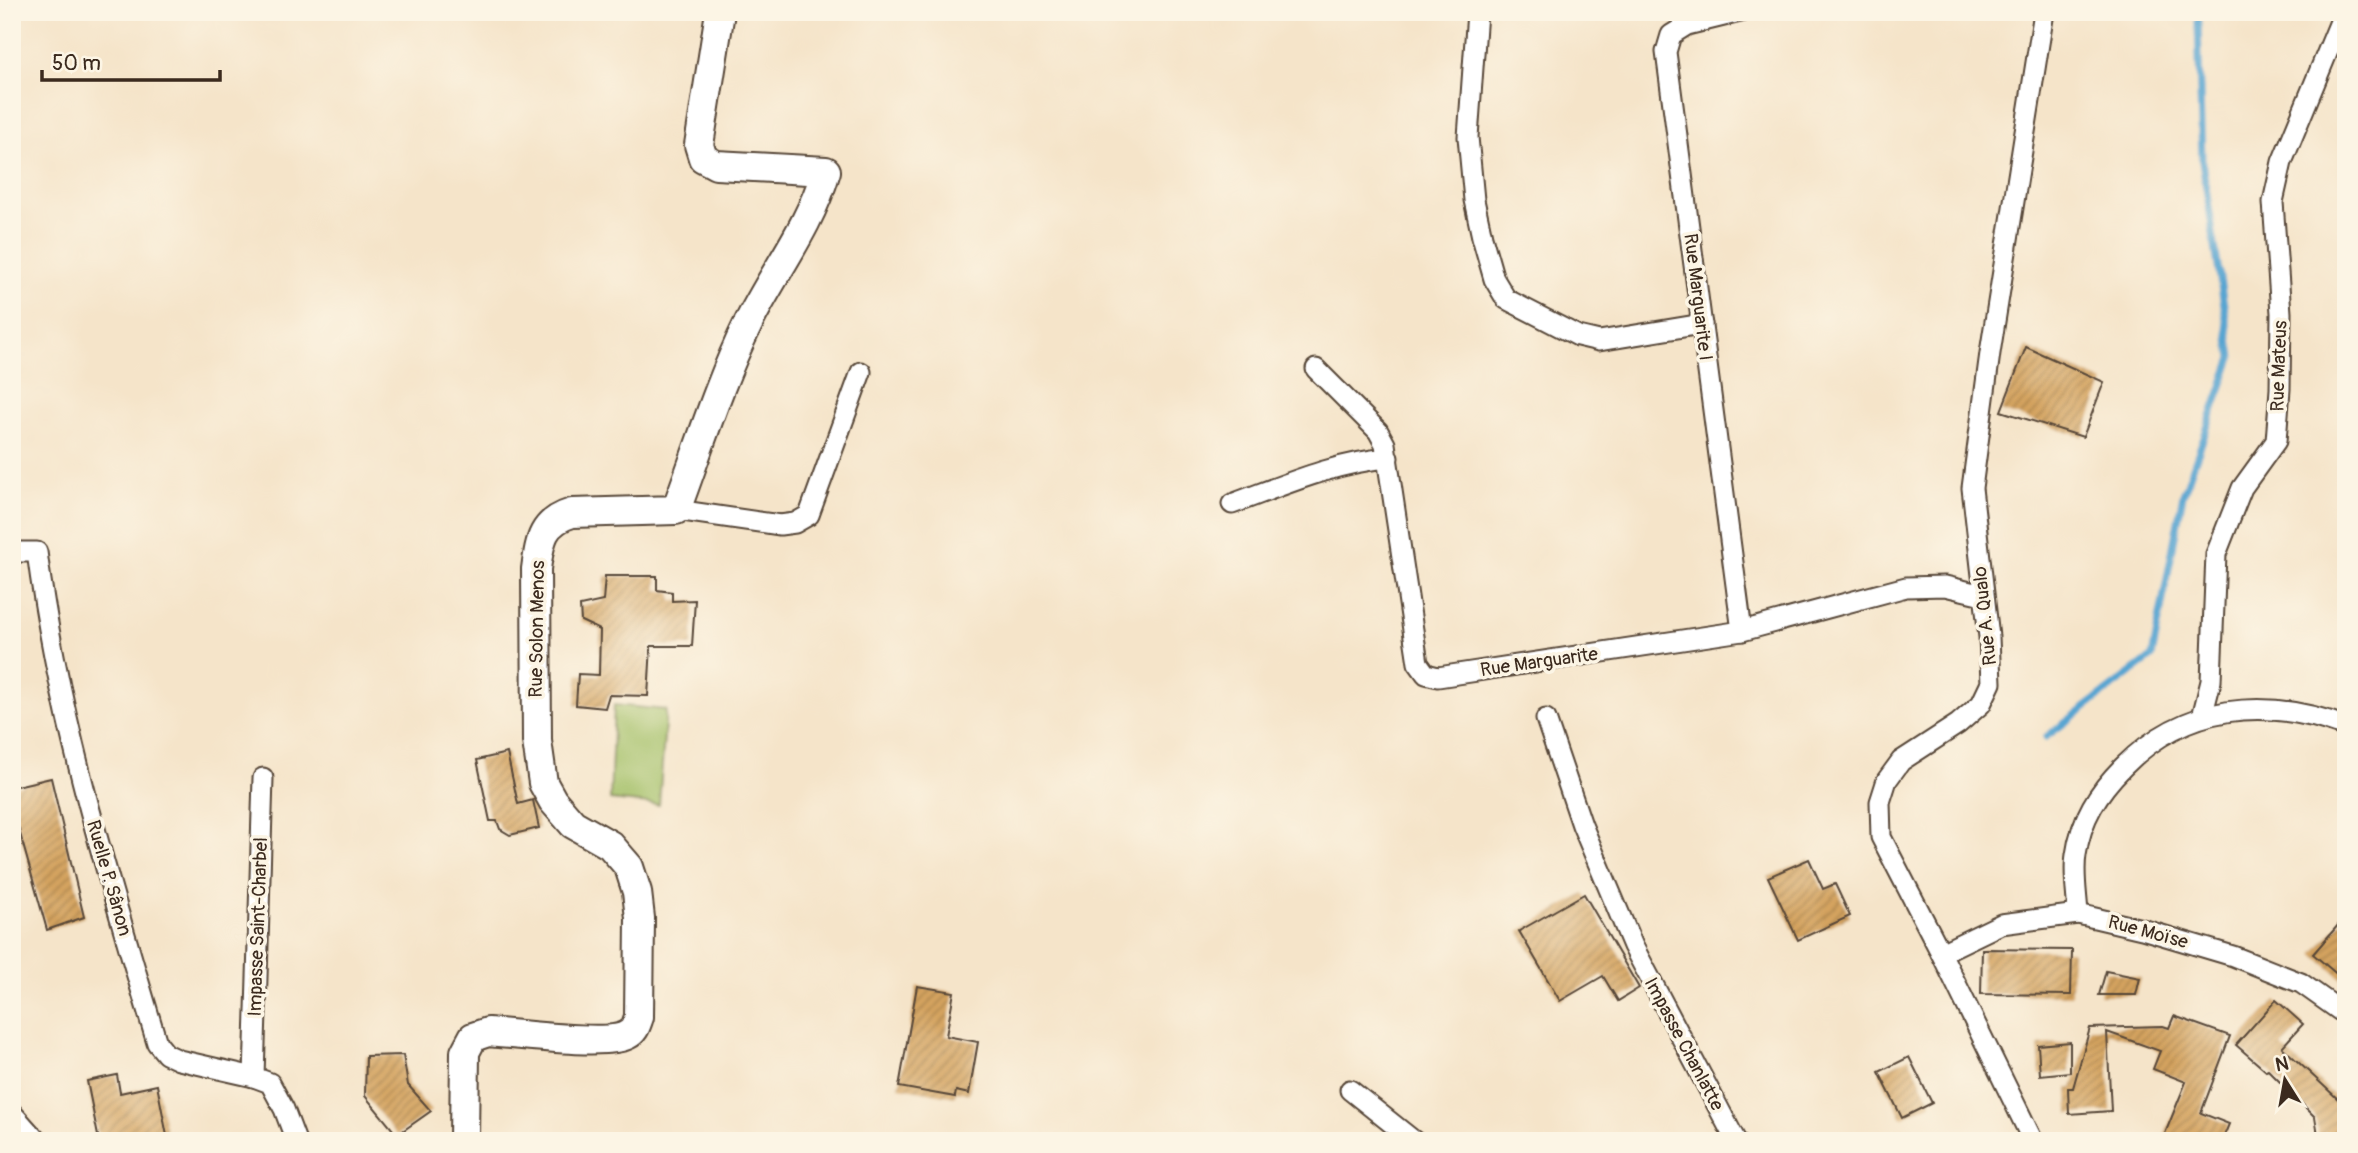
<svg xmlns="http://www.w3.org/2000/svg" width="2358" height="1153" font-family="Pangolin,sans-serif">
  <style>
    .green { fill: #a3bf66; stroke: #6f7442; stroke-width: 2 }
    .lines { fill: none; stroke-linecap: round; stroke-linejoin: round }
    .stream { stroke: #59a5d1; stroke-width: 7 }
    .building { fill: url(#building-hatch) }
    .street-casing { stroke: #574638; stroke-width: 23 }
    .secondary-casing { stroke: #574638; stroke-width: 32 }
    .street { stroke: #fff; stroke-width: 19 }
    .secondary { stroke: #fff; stroke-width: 28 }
    .labels { text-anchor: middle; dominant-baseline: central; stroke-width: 7; stroke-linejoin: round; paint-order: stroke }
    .street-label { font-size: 19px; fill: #3b2a1e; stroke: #fcf5e5 }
  </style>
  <defs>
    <pattern id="building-hatch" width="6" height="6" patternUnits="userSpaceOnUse" patternTransform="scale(1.75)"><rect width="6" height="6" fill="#d4a35f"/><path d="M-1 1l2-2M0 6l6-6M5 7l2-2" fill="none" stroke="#ad854e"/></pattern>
  </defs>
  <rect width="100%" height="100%" fill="#fcf5e5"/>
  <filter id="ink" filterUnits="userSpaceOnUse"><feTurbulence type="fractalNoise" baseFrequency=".0143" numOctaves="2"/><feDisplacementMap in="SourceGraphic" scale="14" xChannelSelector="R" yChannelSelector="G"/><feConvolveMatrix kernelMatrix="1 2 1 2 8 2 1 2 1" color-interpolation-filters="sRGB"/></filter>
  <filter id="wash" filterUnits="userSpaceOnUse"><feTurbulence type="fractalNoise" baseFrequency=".00686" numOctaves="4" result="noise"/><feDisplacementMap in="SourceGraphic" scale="28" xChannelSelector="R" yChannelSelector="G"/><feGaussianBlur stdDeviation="1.57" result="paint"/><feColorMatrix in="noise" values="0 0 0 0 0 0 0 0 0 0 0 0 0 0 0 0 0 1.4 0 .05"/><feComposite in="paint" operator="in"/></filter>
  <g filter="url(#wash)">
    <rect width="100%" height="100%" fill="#f5e4c9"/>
    <path class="green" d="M 614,705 L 666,710 L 659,805 L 610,800 Z"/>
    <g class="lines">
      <path class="stream" d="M 2046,737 L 2152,657 L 2183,495 L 2232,358 L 2202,161 L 2198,21 L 2200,12"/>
    </g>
    <g id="blocks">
      <g class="building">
        <path d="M 2026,347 L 2104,382 L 2083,437 L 2001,411 Z"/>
        <path d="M 605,576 L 657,576 L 657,590 L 672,592 L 672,601 L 695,600 L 692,646 L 651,646 L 648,696 L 609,695 L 605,708 L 576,705 L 578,674 L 599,675 L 600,630 L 581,621 L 580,606 L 603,601 Z"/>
        <path d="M 507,753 L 518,804 L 533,800 L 539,828 L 510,835 L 500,829 L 497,821 L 490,821 L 477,760 Z"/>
        <path d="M 51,778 L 84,917 L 47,930 L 12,805 L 12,787 Z"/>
        <path d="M 1809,859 L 1823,889 L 1835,884 L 1850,916 L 1798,940 L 1768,877 Z"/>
        <path d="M 1584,894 L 1639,988 L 1618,1001 L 1603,976 L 1560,1001 L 1519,931 Z"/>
        <path d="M 2346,916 L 2346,982 L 2313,954 Z"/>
        <path d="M 1982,949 L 2072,950 L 2071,995 L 1981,994 Z"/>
        <path d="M 2106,971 L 2140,978 L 2136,995 L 2099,995 Z"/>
        <path d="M 917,986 L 954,992 L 946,1036 L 978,1042 L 969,1094 L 956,1091 L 955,1097 L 899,1087 Z"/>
        <path d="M 2276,1000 L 2303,1024 L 2282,1047 L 2340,1101 L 2346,1141 L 2319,1141 L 2315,1117 L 2268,1070 L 2266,1071 L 2236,1045 Z"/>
        <path d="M 2174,1016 L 2230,1036 L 2201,1113 L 2229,1124 L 2222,1141 L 2162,1141 L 2186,1082 L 2153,1069 L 2160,1051 L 2107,1032 L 2111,1111 L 2069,1114 L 2068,1088 L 2073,1088 L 2090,1028 L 2163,1026 L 2169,1028 Z"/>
        <path d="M 2070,1042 L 2070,1072 L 2040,1075 L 2038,1045 Z"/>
        <path d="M 403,1055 L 408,1085 L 431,1111 L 397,1135 L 365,1096 L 366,1056 Z"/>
        <path d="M 1909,1057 L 1932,1103 L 1902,1118 L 1879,1072 Z"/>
        <path d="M 117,1075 L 120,1093 L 157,1085 L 168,1141 L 99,1141 L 87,1081 Z"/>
      </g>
    </g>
  </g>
  <g filter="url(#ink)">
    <use href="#blocks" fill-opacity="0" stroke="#574638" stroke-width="2"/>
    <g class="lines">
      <g class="street-casing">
        <g id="street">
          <path d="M 1477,12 L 1468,137 L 1474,200 L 1482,237 L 1494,279 L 1506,299 L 1578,336 L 1599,341 L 1702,324"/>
          <path d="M 1740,12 L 1687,25 L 1671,35 L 1666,52 L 1742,631"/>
          <path d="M 1316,369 L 1378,431 L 1385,444 L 1418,663 L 1426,674 L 1438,677 L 1742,631 L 1906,587 L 1945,586 L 1983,595"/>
          <path d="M 1232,504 C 1284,485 1333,463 1388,458"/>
          <path d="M 676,510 L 780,525 L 795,523 L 809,515 L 861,372"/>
          <path d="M 12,552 L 37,552 C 59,721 109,881 157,1043 L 166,1054 L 179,1060 L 254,1077 L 270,1083 L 284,1109 L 296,1141"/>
          <path d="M 2202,717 L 2211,681 L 2216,554 L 2242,488 L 2276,441 L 2280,389 L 2281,313 L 2273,202 L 2282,162 L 2344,12"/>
          <path d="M 1546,719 L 1582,825 L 1633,946 L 1736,1141"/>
          <path d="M 2078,914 C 2077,895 2073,873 2076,855 C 2081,819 2098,792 2123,767 C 2185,704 2265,696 2346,727"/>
          <path d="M 1941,953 L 2001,924 L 2078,914 L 2142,929 L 2233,956 L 2301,983 L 2346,1015"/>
          <path d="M 254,1077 L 263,778"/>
          <path d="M 1350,1090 L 1414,1141"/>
          <path d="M 12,1113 L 37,1141"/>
          <path d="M 2033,1141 L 1941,953 L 1881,837 L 1880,802 L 1887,780 L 1901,761 L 1958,724 L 1981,704 L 1991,683 L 1989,637 L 1972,488 L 1990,353 L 2044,12"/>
        </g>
      </g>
      <g class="secondary-casing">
        <path id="secondary" d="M 464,1141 L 465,1052 L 473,1037 L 488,1032 C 515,1034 608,1046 627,1035 C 635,1031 636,1025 639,1017 L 640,918 L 637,892 L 629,867 L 610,845 L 573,824 L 553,801 L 543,783 L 537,741 L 536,569 C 540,540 542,522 572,513 L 676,510 C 699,448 719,383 748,324 C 774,271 809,229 826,171 L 716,165 L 703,158 L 699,145 L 720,12"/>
      </g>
      <use href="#street" class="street"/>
      <use href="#secondary" class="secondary"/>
    </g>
  </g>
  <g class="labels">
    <g class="street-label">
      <text transform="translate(1698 297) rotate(83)">Rue Marguarite I</text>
      <text transform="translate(2279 366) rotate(-88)">Rue Mateus</text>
      <text transform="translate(1985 616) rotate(-96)">Rue A. Qualo</text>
      <text transform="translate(537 629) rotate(-89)">Rue Solon Menos</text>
      <text transform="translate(1539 662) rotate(-8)">Rue Marguarite</text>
      <text transform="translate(109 878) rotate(74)">Ruelle P. Sânon</text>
      <text transform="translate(258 927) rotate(-88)">Impasse Saint-Charbel</text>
      <text transform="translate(2148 932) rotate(15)">Rue Moïse</text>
      <text transform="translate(1684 1044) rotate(62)">Impasse Chanlatte</text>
    </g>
  </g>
  <rect width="2358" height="1153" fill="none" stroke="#fcf5e5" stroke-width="42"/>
  <g transform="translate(2285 1080) rotate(349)" stroke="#fcf5e5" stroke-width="5" paint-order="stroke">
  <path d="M0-5L12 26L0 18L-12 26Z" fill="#3b2a1e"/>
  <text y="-10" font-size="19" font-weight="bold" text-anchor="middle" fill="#3b2a1e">N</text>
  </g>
  <path d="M42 70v10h178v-10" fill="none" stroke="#3b2a1e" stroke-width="3.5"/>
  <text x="52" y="70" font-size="21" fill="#3b2a1e" stroke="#fcf5e5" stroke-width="5" paint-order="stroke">50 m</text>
</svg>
